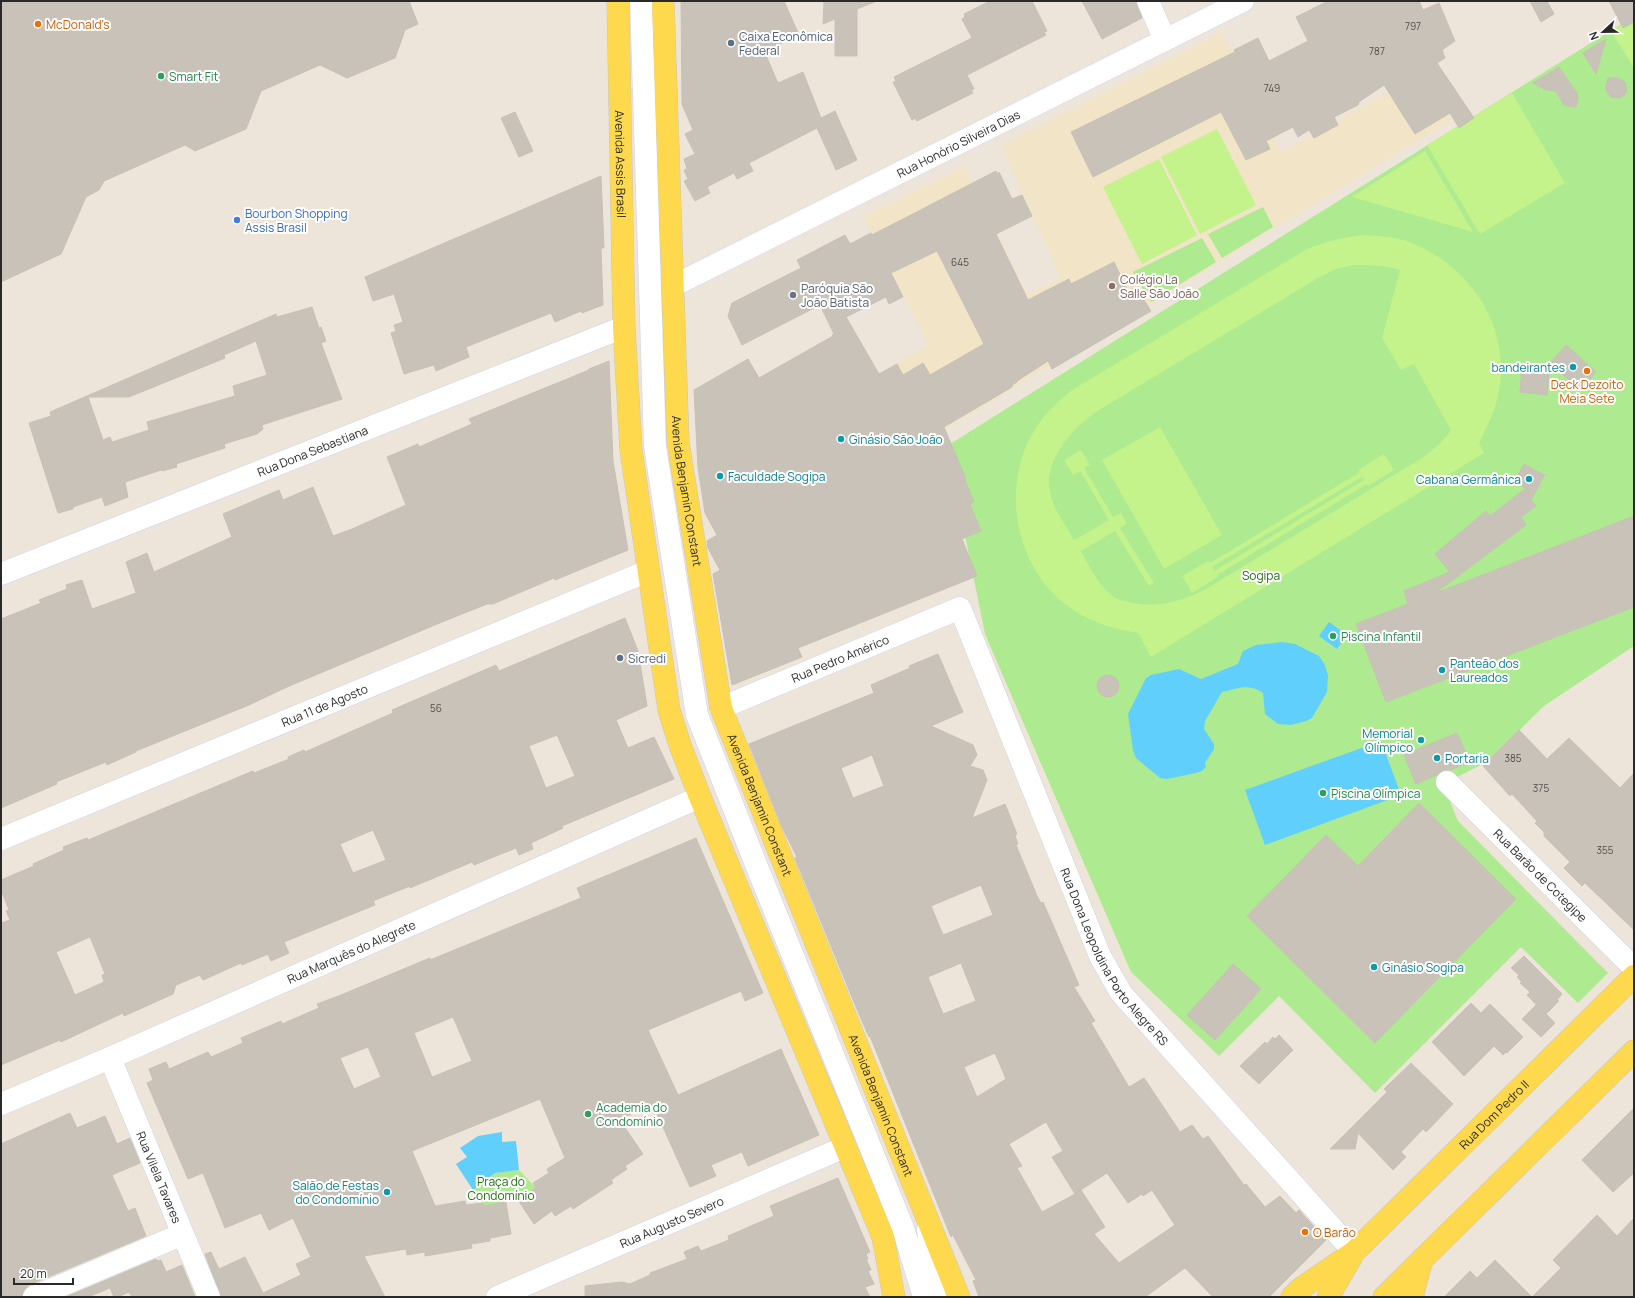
<svg xmlns="http://www.w3.org/2000/svg" width="1635" height="1298" font-family="Manrope,sans-serif">
  <style>
    .education { fill: #f1e4c7 }
    .green { fill: #adea90 }
    .pitch { fill: #c4f28b; fill-rule: evenodd }
    .water { fill: #61cffb }
    .building { fill: #c8c2b9; stroke: #c9c1b3; fill-rule: evenodd }
    .lines { fill: none; stroke-linecap: round; stroke-linejoin: round }
    .minor-casing { stroke: #cfd2e4; stroke-width: 23 }
    .major-casing { stroke: #c7c7c7; stroke-width: 23 }
    .minor { stroke: #fff; stroke-width: 22 }
    .major { stroke: #ffd94d; stroke-width: 22 }
    .food-dot { fill: #e8710a; stroke: #fff; stroke-width: 1.5 }
    .service-dot { fill: #5c6f8a; stroke: #fff; stroke-width: 1.5 }
    .leisure-dot { fill: #2e9e5b; stroke: #fff; stroke-width: 1.5 }
    .shop-dot { fill: #3f7fe0; stroke: #fff; stroke-width: 1.5 }
    .education-dot { fill: #8d6e63; stroke: #fff; stroke-width: 1.5 }
    .worship-dot { fill: #6b7280; stroke: #fff; stroke-width: 1.5 }
    .culture-dot { fill: #0f9aa8; stroke: #fff; stroke-width: 1.5 }
    .labels { text-anchor: middle; dominant-baseline: central; stroke-width: 4; stroke-linejoin: round; paint-order: stroke }
    .number-label { font-size: 10px; fill: #514f4d }
    .food-label { font-size: 12px; fill: #c56008; stroke: #fff; text-anchor: start }
    .service-label { font-size: 12px; fill: #4e5e75; stroke: #fff; text-anchor: start }
    .leisure-label { font-size: 12px; fill: #27864d; stroke: #fff; text-anchor: start }
    .street-label { font-size: 12px; fill: #292929; stroke: #fff }
    .shop-label { font-size: 12px; fill: #366cbe; stroke: #fff; text-anchor: start }
    .education-label { font-size: 12px; fill: #785e54; stroke: #fff; text-anchor: start }
    .worship-label { font-size: 12px; fill: #5b616d; stroke: #fff; text-anchor: start }
    .culture-label { font-size: 12px; fill: #0d838f; stroke: #fff; text-anchor: start }
    .park-label { font-size: 12px; fill: #236e12; stroke: #fff }
  </style>
  <rect width="100%" height="100%" fill="#ede5da"/>
  <path class="education" d="M 1222,32 L 1282,152 L 1421,73 L 1452,120 L 789,525 L 745,448 L 929,345 L 863,217 L 964,166 L 1027,294 L 1061,278 L 1001,146 Z"/>
  <g class="green">
    <path d="M 1634,16 L 1634,646 L 1544,706 L 1487,762 L 1443,784 L 1458,821 L 1608,973 L 1578,1003 L 1521,947 L 1375,1093 L 1279,996 L 1219,1056 L 1131,972 L 985,634 L 947,446 Z"/>
    <path d="M 1263,207 L 1273,227 L 1222,258 L 1208,234 Z"/>
    <path d="M 1202,238 L 1216,262 L 1151,302 L 1133,272 Z"/>
    <path d="M 519,1170 L 536,1188 L 518,1200 L 483,1206 L 483,1203 L 473,1190 L 495,1173 Z"/>
  </g>
  <g class="pitch">
    <path d="M 1634,17 L 1634,68 L 1611,31 Z"/>
    <path d="M 1512,93 L 1565,183 L 1480,234 L 1427,145 Z"/>
    <path d="M 1217,129 L 1256,205 L 1200,234 L 1161,157 Z"/>
    <path d="M 1425,151 L 1473,232 L 1352,197 Z"/>
    <path d="M 1159,159 L 1197,235 L 1142,264 L 1103,187 Z"/>
    <path d="M 1365,235 C 1379,236 1394,237 1407,241 C 1470,264 1513,328 1498,395 C 1495,412 1486,428 1479,443 L 1484,453 L 1151,657 L 1138,633 C 1111,629 1087,621 1065,604 C 1010,561 999,472 1043,418 C 1052,407 1061,399 1072,390 L 1307,249 C 1327,241 1344,237 1365,235 ZM 1353,265 C 1370,265 1385,265 1400,270 L 1382,338 L 1401,370 L 1414,364 L 1451,430 C 1444,441 1433,450 1422,458 L 1206,589 C 1182,601 1156,609 1129,602 C 1125,601 1119,600 1115,598 C 1099,586 1090,568 1081,551 L 1115,531 L 1149,586 L 1154,583 L 1120,528 L 1127,524 L 1121,513 L 1113,517 L 1084,468 L 1090,465 L 1081,450 L 1064,460 L 1073,475 L 1080,471 L 1109,520 L 1074,540 C 1068,528 1057,515 1053,502 C 1051,496 1048,485 1049,478 C 1054,447 1078,423 1104,407 L 1318,278 L 1336,269 Z"/>
    <path d="M 1160,427 L 1222,535 L 1164,569 L 1102,460 Z"/>
    <path d="M 1384,454 L 1394,470 L 1368,486 L 1367,484 L 1217,575 L 1218,577 L 1192,593 L 1182,576 L 1208,561 L 1210,563 L 1360,472 L 1358,470 ZM 1362,477 L 1364,480 L 1214,571 L 1212,567 Z"/>
  </g>
  <g class="water">
    <path d="M 1329,622 L 1347,635 L 1337,649 L 1319,636 Z"/>
    <path d="M 1282,642 L 1295,644 L 1319,656 L 1325,665 L 1328,676 L 1327,692 L 1312,718 L 1306,721 L 1291,725 L 1278,724 L 1265,714 L 1263,693 C 1248,683 1239,688 1222,692 L 1205,721 L 1204,729 L 1214,744 L 1214,749 L 1205,763 L 1206,767 L 1202,771 L 1196,773 L 1167,779 L 1160,778 L 1136,758 L 1133,750 L 1128,714 L 1146,678 L 1151,675 L 1179,669 L 1201,679 L 1238,664 L 1243,651 L 1256,645 Z"/>
    <path d="M 1381,741 L 1401,795 L 1265,845 L 1245,790 Z"/>
    <path d="M 502,1132 L 502,1142 L 516,1141 L 519,1170 L 495,1173 L 473,1190 L 456,1164 L 467,1157 L 460,1148 L 478,1136 Z"/>
  </g>
  <g class="building">
    <path d="M 1,1 L 409,1 L 418,24 L 405,30 L 395,58 L 347,78 L 320,65 L 261,91 L 246,129 L 195,151 L 185,145 L 104,181 L 99,190 L 86,197 L 61,254 L 1,282 Z"/>
    <path d="M 681,1 L 784,1 L 799,35 L 764,51 L 778,83 L 803,72 L 821,118 L 835,111 L 857,160 L 836,170 L 817,128 L 749,163 L 753,171 L 737,179 L 734,173 L 707,187 L 710,193 L 695,201 L 684,181 L 688,179 L 684,170 L 687,169 L 684,159 L 695,154 L 685,134 L 693,130 L 682,104 Z"/>
    <path d="M 824,1 L 877,1 L 857,9 L 857,56 L 835,56 L 835,19 L 823,24 Z"/>
    <path d="M 990,1 L 1032,1 L 1047,31 L 1044,32 L 1046,35 L 967,75 L 974,89 L 971,90 L 973,93 L 917,121 L 915,118 L 912,120 L 893,82 L 896,81 L 894,77 L 972,38 L 962,19 L 965,17 L 964,14 Z"/>
    <path d="M 1082,1 L 1136,1 L 1142,18 L 1102,39 Z"/>
    <path d="M 1328,1 L 1419,1 L 1423,10 L 1439,3 L 1455,41 L 1442,50 L 1445,58 L 1437,63 L 1474,118 L 1459,128 L 1450,113 L 1415,134 L 1384,85 L 1359,102 L 1358,105 L 1334,117 L 1338,125 L 1314,138 L 1309,130 L 1298,137 L 1293,127 L 1266,141 L 1270,149 L 1246,160 L 1221,112 L 1093,177 L 1071,132 L 1235,52 L 1234,50 L 1258,38 L 1269,61 L 1308,41 L 1296,17 Z"/>
    <path d="M 1530,1 L 1547,1 L 1554,14 L 1541,22 Z"/>
    <path d="M 1609,1 L 1634,1 L 1634,22 L 1623,28 Z"/>
    <path d="M 1606,39 L 1596,74 L 1583,53 Z"/>
    <path d="M 1559,67 L 1577,93 L 1578,98 L 1576,107 L 1567,106 L 1563,104 L 1556,91 L 1546,90 L 1533,83 Z"/>
    <path d="M 1608,78 L 1618,78 L 1625,82 L 1627,91 L 1624,95 L 1620,98 L 1611,97 L 1607,92 L 1606,87 Z"/>
    <path d="M 515,112 L 533,151 L 519,157 L 501,118 Z"/>
    <path d="M 996,171 L 997,174 L 999,172 L 1012,199 L 1022,195 L 1032,216 L 996,234 L 1028,300 L 1069,279 L 1071,284 L 1114,262 L 1128,291 L 1136,287 L 1151,311 L 1052,369 L 1048,361 L 1017,381 L 1017,382 L 1012,385 L 1012,387 L 944,427 L 966,479 L 965,480 L 974,502 L 970,504 L 981,531 L 962,539 L 977,576 L 798,648 L 802,657 L 732,685 L 713,574 L 720,570 L 708,548 L 707,541 L 717,535 L 705,513 L 698,468 L 694,390 L 748,359 L 759,378 L 833,336 L 832,335 L 834,334 L 820,305 L 742,345 L 728,316 L 732,303 L 801,268 L 797,260 L 845,235 L 850,244 L 871,233 L 872,235 ZM 937,251 L 984,344 L 930,375 L 923,363 L 903,375 L 897,364 L 879,374 L 846,317 L 886,297 L 889,304 L 903,297 L 891,273 Z"/>
    <path d="M 601,176 L 604,248 L 601,248 L 603,305 L 582,313 L 581,311 L 555,322 L 551,313 L 466,347 L 469,357 L 436,371 L 434,365 L 404,374 L 391,333 L 396,331 L 394,325 L 403,322 L 394,294 L 373,301 L 365,277 Z"/>
    <path d="M 312,307 L 319,328 L 321,327 L 326,341 L 321,343 L 342,399 L 262,425 L 263,429 L 257,434 L 224,444 L 225,448 L 176,464 L 177,467 L 162,471 L 161,470 L 125,482 L 128,497 L 105,506 L 102,497 L 73,507 L 73,509 L 58,513 L 29,423 L 51,416 L 50,412 L 276,314 L 277,317 ZM 256,341 L 267,375 L 233,386 L 235,396 L 147,422 L 149,430 L 112,442 L 110,437 L 103,440 L 88,397 L 129,397 L 225,358 L 224,355 Z"/>
    <path d="M 1566,345 L 1596,372 L 1580,390 L 1550,363 Z"/>
    <path d="M 609,361 L 613,461 L 628,550 L 555,580 L 554,578 L 493,604 L 487,604 L 442,622 L 287,687 L 249,705 L 136,751 L 136,752 L 107,765 L 106,762 L 56,782 L 57,784 L 1,808 L 1,619 L 41,603 L 39,600 L 67,589 L 66,585 L 82,580 L 92,609 L 136,593 L 126,562 L 147,553 L 154,572 L 232,537 L 223,514 L 279,490 L 283,500 L 313,487 L 333,536 L 352,529 L 406,505 L 387,457 L 418,444 L 419,447 L 472,424 L 469,419 L 589,370 L 589,369 Z"/>
    <path d="M 1522,369 L 1549,372 L 1547,395 L 1520,392 Z"/>
    <path d="M 1524,464 L 1544,475 L 1545,474 L 1531,500 L 1536,506 L 1521,517 L 1526,525 L 1438,591 L 1439,592 L 1634,516 L 1634,607 L 1386,702 L 1356,624 L 1408,604 L 1404,591 L 1450,572 L 1435,554 L 1486,511 L 1490,516 L 1526,488 L 1514,482 Z"/>
    <path d="M 625,618 L 638,651 L 647,706 L 616,720 L 628,748 L 654,737 L 674,779 L 562,826 L 563,828 L 531,843 L 533,849 L 519,855 L 516,848 L 474,865 L 472,862 L 410,888 L 410,886 L 373,901 L 375,905 L 284,942 L 289,953 L 271,961 L 268,954 L 242,965 L 241,963 L 203,980 L 200,975 L 176,985 L 173,994 L 142,1008 L 124,1016 L 123,1013 L 61,1042 L 60,1040 L 1,1065 L 1,923 L 10,920 L 6,911 L 9,910 L 1,890 L 1,880 L 34,866 L 33,864 L 64,850 L 63,847 L 87,838 L 88,840 L 253,771 L 254,773 L 289,759 L 288,757 L 304,750 L 305,752 L 393,713 L 392,710 L 496,665 L 499,671 ZM 557,735 L 575,776 L 546,788 L 529,746 ZM 373,830 L 386,860 L 353,873 L 340,844 ZM 90,937 L 105,974 L 102,975 L 104,982 L 75,995 L 56,952 Z"/>
    <path d="M 938,654 L 963,712 L 931,726 L 973,745 L 977,755 L 970,766 L 983,770 L 987,780 L 972,818 L 1005,804 L 1017,834 L 1015,836 L 1018,844 L 1016,845 L 1037,896 L 1041,903 L 1043,902 L 1079,985 L 1074,987 L 1095,1021 L 1091,1023 L 1129,1087 L 1144,1078 L 1180,1132 L 1192,1125 L 1203,1139 L 1208,1136 L 1244,1185 L 1246,1184 L 1265,1207 L 1280,1196 L 1296,1213 L 1299,1210 L 1326,1240 L 1269,1297 L 1213,1297 L 1185,1268 L 1145,1297 L 979,1297 L 973,1281 L 976,1280 L 953,1235 L 951,1237 L 870,1036 L 869,1037 L 856,1007 L 795,858 L 797,857 L 782,827 L 749,744 L 874,693 L 871,685 L 910,668 L 909,666 ZM 872,755 L 884,786 L 853,798 L 841,768 ZM 981,885 L 993,915 L 943,935 L 931,906 ZM 961,963 L 976,1001 L 943,1014 L 928,977 ZM 995,1053 L 1006,1079 L 977,1097 L 964,1067 ZM 1046,1122 L 1063,1151 L 1052,1157 L 1075,1194 L 1042,1212 L 1017,1168 L 1022,1166 L 1009,1144 ZM 1107,1173 L 1128,1203 L 1142,1194 L 1143,1196 L 1152,1190 L 1175,1225 L 1119,1263 L 1094,1234 L 1105,1227 L 1081,1190 L 1076,1193 Z"/>
    <circle cx="1108" cy="686" r="11"/>
    <path d="M 1519,730 L 1547,759 L 1569,738 L 1620,788 L 1634,773 L 1634,930 L 1585,883 L 1582,886 L 1564,868 L 1570,862 L 1544,836 L 1544,832 L 1535,823 L 1537,821 L 1512,794 L 1510,796 L 1483,766 Z"/>
    <path d="M 1457,733 L 1470,762 L 1450,770 L 1443,770 L 1437,775 L 1416,784 L 1404,755 Z"/>
    <path d="M 1419,803 L 1516,899 L 1375,1043 L 1247,916 L 1326,835 L 1358,866 Z"/>
    <path d="M 696,838 L 763,993 L 745,1001 L 741,991 L 648,1030 L 678,1095 L 781,1049 L 819,1135 L 748,1166 L 742,1152 L 711,1165 L 716,1176 L 690,1187 L 653,1105 L 619,1119 L 643,1154 L 625,1166 L 627,1169 L 611,1180 L 613,1183 L 573,1209 L 571,1206 L 555,1216 L 552,1211 L 534,1224 L 518,1200 L 536,1188 L 533,1183 L 549,1173 L 547,1169 L 565,1158 L 540,1099 L 412,1151 L 435,1206 L 465,1201 L 466,1205 L 483,1203 L 483,1206 L 506,1202 L 511,1234 L 490,1238 L 490,1241 L 471,1244 L 472,1248 L 425,1256 L 425,1252 L 407,1255 L 406,1249 L 364,1256 L 385,1297 L 221,1297 L 205,1254 L 211,1252 L 219,1269 L 245,1257 L 263,1293 L 301,1275 L 296,1264 L 311,1257 L 293,1218 L 269,1230 L 261,1213 L 225,1228 L 203,1173 L 188,1179 L 147,1083 L 153,1080 L 149,1069 L 166,1062 L 169,1069 L 208,1052 L 211,1057 L 243,1043 L 241,1038 L 281,1021 L 282,1024 L 319,1008 L 317,1004 L 341,995 L 430,958 L 430,960 L 581,898 L 577,888 ZM 453,1017 L 472,1061 L 432,1077 L 414,1033 ZM 368,1047 L 381,1077 L 354,1089 L 340,1058 Z"/>
    <path d="M 1524,956 L 1562,994 L 1557,1000 L 1559,1001 L 1546,1014 L 1555,1023 L 1541,1037 L 1522,1019 L 1536,1005 L 1544,1013 L 1527,995 L 1530,992 L 1520,983 L 1522,982 L 1517,977 L 1519,975 L 1511,968 Z"/>
    <path d="M 1233,964 L 1261,989 L 1215,1040 L 1187,1015 Z"/>
    <path d="M 1471,1003 L 1481,1013 L 1490,1004 L 1523,1037 L 1507,1053 L 1506,1052 L 1503,1055 L 1494,1046 L 1464,1076 L 1432,1042 Z"/>
    <path d="M 1279,1035 L 1293,1050 L 1259,1084 L 1240,1066 L 1265,1042 L 1267,1044 L 1273,1037 L 1275,1039 Z"/>
    <path d="M 1411,1063 L 1453,1104 L 1426,1132 L 1423,1129 L 1401,1152 L 1406,1157 L 1393,1170 L 1358,1133 L 1355,1149 L 1330,1149 L 1387,1092 L 1384,1089 Z"/>
    <path d="M 1634,1108 L 1634,1173 L 1613,1192 L 1582,1160 Z"/>
    <path d="M 70,1113 L 77,1128 L 105,1116 L 117,1144 L 130,1138 L 140,1163 L 112,1175 L 128,1211 L 135,1208 L 146,1236 L 29,1285 L 24,1290 L 22,1297 L 1,1297 L 1,1144 Z"/>
    <path d="M 838,1178 L 870,1252 L 866,1254 L 868,1259 L 866,1259 L 871,1270 L 868,1271 L 874,1284 L 865,1287 L 870,1297 L 585,1297 L 585,1286 L 622,1282 L 630,1284 L 650,1275 L 650,1273 L 687,1259 L 684,1252 L 698,1246 L 701,1251 L 729,1240 L 728,1236 L 774,1216 L 770,1206 Z"/>
    <path d="M 1597,1215 L 1617,1236 L 1634,1218 L 1634,1297 L 1444,1297 L 1470,1271 L 1477,1278 L 1495,1260 L 1532,1297 L 1561,1268 L 1553,1260 Z"/>
    <path d="M 156,1259 L 157,1261 L 161,1260 L 166,1272 L 182,1265 L 195,1297 L 132,1297 L 129,1292 L 118,1297 L 114,1297 L 110,1288 L 88,1297 L 66,1297 Z"/>
  </g>
  <g class="lines">
    <g class="minor-casing">
      <g id="minor">
        <path d="M 641,1 L 655,446 L 697,715 L 755,862 L 903,1228 L 924,1297"/>
        <path d="M 1148,1 L 1165,40"/>
        <path id="s1" d="M 673,286 L 1243,1"/>
        <path id="s2" d="M 1,574 L 624,327"/>
        <path id="s3" d="M 721,708 L 960,608 L 1100,956 L 1121,993 L 1354,1252"/>
        <path id="s4" d="M 1447,782 L 1634,968"/>
        <path id="s5" d="M 1,839 L 648,571"/>
        <path id="s6" d="M 110,1058 L 209,1297"/>
        <path id="s7" d="M 1,1104 L 110,1058 L 700,797"/>
        <path d="M 928,1229 L 935,1297"/>
        <path d="M 34,1297 L 183,1234"/>
        <path id="s8" d="M 497,1297 L 845,1147"/>
      </g>
    </g>
    <g class="major-casing">
      <g id="major">
        <path id="s9" d="M 618,1 L 624,327 L 631,450 L 669,710 L 680,745 L 700,797 L 883,1237 L 894,1297"/>
        <path id="s10" d="M 663,1 L 678,442 L 721,708 L 959,1297"/>
        <path id="s11" d="M 1292,1297 L 1300,1289 L 1354,1252 L 1634,976"/>
        <path d="M 1328,1297 L 1351,1258"/>
        <path d="M 1384,1297 L 1634,1051"/>
        <path d="M 1412,1297 L 1422,1259"/>
      </g>
    </g>
    <use href="#minor" class="minor"/>
    <use href="#major" class="major"/>
  </g>
  <g class="food-dot">
    <circle cx="38" cy="24" r="4"/>
    <circle cx="1587" cy="371" r="4"/>
    <circle cx="1305" cy="1232" r="4"/>
  </g>
  <g class="service-dot">
    <circle cx="731" cy="43" r="4"/>
    <circle cx="620" cy="658" r="4"/>
  </g>
  <g class="leisure-dot">
    <circle cx="161" cy="76" r="4"/>
    <circle cx="1333" cy="636" r="4"/>
    <circle cx="1323" cy="793" r="4"/>
    <circle cx="588" cy="1114" r="4"/>
  </g>
  <circle class="shop-dot" cx="237" cy="220" r="4"/>
  <circle class="education-dot" cx="1112" cy="286" r="4"/>
  <circle class="worship-dot" cx="793" cy="295" r="4"/>
  <g class="culture-dot">
    <circle cx="1573" cy="367" r="4"/>
    <circle cx="841" cy="439" r="4"/>
    <circle cx="720" cy="476" r="4"/>
    <circle cx="1529" cy="479" r="4"/>
    <circle cx="1442" cy="670" r="4"/>
    <circle cx="1421" cy="740" r="4"/>
    <circle cx="1437" cy="758" r="4"/>
    <circle cx="1374" cy="967" r="4"/>
    <circle cx="387" cy="1192" r="4"/>
  </g>
  <g class="labels">
    <g class="number-label">
      <text x="1413" y="26">797</text>
      <text x="1377" y="51">787</text>
      <text x="1272" y="88">749</text>
      <text x="960" y="262">645</text>
      <text x="436" y="708">56</text>
      <text x="1513" y="758">385</text>
      <text x="1541" y="788">375</text>
      <text x="1605" y="850">355</text>
    </g>
    <g class="food-label">
      <text x="46" y="24">McDonald's</text>
      <text x="1587" y="384" text-anchor="middle">Deck Dezoito<tspan x="1587" dy="14">Meia Sete</tspan></text>
      <text x="1313" y="1232">O Barão</text>
    </g>
    <g class="service-label">
      <text x="739" y="36">Caixa Econômica<tspan x="739" dy="14">Federal</tspan></text>
      <text x="628" y="658">Sicredi</text>
    </g>
    <g class="leisure-label">
      <text x="169" y="76">Smart Fit</text>
      <text x="1341" y="636">Piscina Infantil</text>
      <text x="1331" y="793">Piscina Olímpica</text>
      <text x="596" y="1107">Academia do<tspan x="596" dy="14">Condomínio</tspan></text>
    </g>
    <g class="street-label">
      <text stroke="none"><textPath href="#s1" startOffset="319">Rua Honório Silveira Dias</textPath></text>
      <text stroke="none"><textPath href="#s9" startOffset="163">Avenida Assis Brasil</textPath></text>
      <text stroke="none"><textPath href="#s2" startOffset="335">Rua Dona Sebastiana</textPath></text>
      <text stroke="none"><textPath href="#s10" startOffset="491">Avenida Benjamin Constant</textPath></text>
      <text stroke="none"><textPath href="#s3" startOffset="129">Rua Pedro Américo</textPath></text>
      <text stroke="none"><textPath href="#s5" startOffset="350">Rua 11 de Agosto</textPath></text>
      <text stroke="none"><textPath href="#s10" startOffset="815">Avenida Benjamin Constant</textPath></text>
      <text stroke="none"><textPath href="#s4" startOffset="132">Rua Barão de Cotegipe</textPath></text>
      <text stroke="none"><textPath href="#s7" startOffset="382">Rua Marquês do Alegrete</textPath></text>
      <text stroke="none"><textPath href="#s3" startOffset="642">Rua Dona Leopoldina Porto Alegre RS</textPath></text>
      <text stroke="none"><textPath href="#s10" startOffset="1139">Avenida Benjamin Constant</textPath></text>
      <text stroke="none"><textPath href="#s11" startOffset="273">Rua Dom Pedro II</textPath></text>
      <text stroke="none"><textPath href="#s6" startOffset="129">Rua Vilela Tavares</textPath></text>
      <text stroke="none"><textPath href="#s8" startOffset="190">Rua Augusto Severo</textPath></text>
    </g>
    <g class="shop-label">
      <text x="245" y="213">Bourbon Shopping<tspan x="245" dy="14">Assis Brasil</tspan></text>
    </g>
    <g class="education-label">
      <text x="1120" y="279">Colégio La<tspan x="1120" dy="14">Salle São João</tspan></text>
    </g>
    <g class="worship-label">
      <text x="801" y="288">Paróquia São<tspan x="801" dy="14">João Batista</tspan></text>
    </g>
    <g class="culture-label">
      <text x="1565" y="367" text-anchor="end">bandeirantes</text>
      <text x="849" y="439">Ginásio São João</text>
      <text x="728" y="476">Faculdade Sogipa</text>
      <text x="1521" y="479" text-anchor="end">Cabana Germânica</text>
      <text x="1450" y="663">Panteão dos<tspan x="1450" dy="14">Laureados</tspan></text>
      <text x="1413" y="733" text-anchor="end">Memorial<tspan x="1413" dy="14">Olímpico</tspan></text>
      <text x="1445" y="758">Portaria</text>
      <text x="1382" y="967">Ginásio Sogipa</text>
      <text x="379" y="1185" text-anchor="end">Salão de Festas<tspan x="379" dy="14">do Condomínio</tspan></text>
    </g>
    <g class="park-label">
      <text x="1261" y="575">Sogipa</text>
      <text x="501" y="1181">Praça do<tspan x="501" dy="14">Condomínio</tspan></text>
    </g>
  </g>
  <rect width="1635" height="1298" fill="none" stroke="#292929" stroke-width="4"/>
  <g transform="translate(1603 32) rotate(248)" stroke="#ffffff" stroke-width="3" paint-order="stroke">
  <path d="M0-3L7 15L0 10L-7 15Z" fill="#292929"/>
  <text y="-6" font-size="11" font-weight="bold" text-anchor="middle" fill="#292929">N</text>
  </g>
  <path d="M14 1278v6h59v-6" fill="none" stroke="#292929" stroke-width="2"/>
  <text x="20" y="1278" font-size="12" fill="#292929" stroke="#ffffff" stroke-width="3" paint-order="stroke">20 m</text>
</svg>
